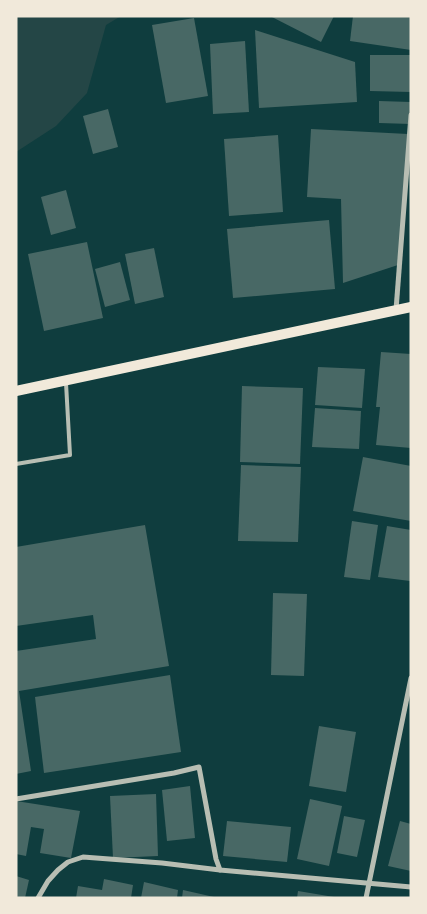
<svg xmlns="http://www.w3.org/2000/svg" width="427" height="914" font-family="Rubik,sans-serif">
  <style>
    .green { fill: #244646 }
    .building { fill: #486865 }
    .lines { fill: none; stroke-linecap: round; stroke-linejoin: round }
    .service { stroke: #b8beb3; stroke-width: 4 }
    .minor { stroke: #b8beb3; stroke-width: 5 }
    .secondary { stroke: #f1e9da; stroke-width: 10 }
  </style>
  <rect width="100%" height="100%" fill="#0f3d3e"/>
  <path class="green" d="M 16,16 L 121,16 L 106,25 L 87,93 L 56,126 L 16,152 Z"/>
  <g class="building">
    <path d="M 270,16 L 334,16 L 321,42 Z"/>
    <path d="M 353,16 L 411,16 L 411,50 L 350,41 Z"/>
    <path d="M 194,18 L 208,96 L 166,103 L 152,25 Z"/>
    <path d="M 255,30 L 355,62 L 357,102 L 259,108 Z"/>
    <path d="M 245,41 L 249,112 L 213,114 L 210,44 Z"/>
    <path d="M 370,55 L 411,55 L 411,92 L 370,91 Z"/>
    <path d="M 379,101 L 411,102 L 411,124 L 379,123 Z"/>
    <path d="M 108,109 L 118,147 L 93,154 L 83,116 Z"/>
    <path d="M 311,129 L 408,134 L 401,264 L 343,283 L 341,199 L 307,197 Z"/>
    <path d="M 278,135 L 283,212 L 229,216 L 224,139 Z"/>
    <path d="M 66,190 L 76,228 L 51,235 L 41,197 Z"/>
    <path d="M 329,220 L 335,289 L 233,298 L 227,229 Z"/>
    <path d="M 87,242 L 103,318 L 44,331 L 28,254 Z"/>
    <path d="M 154,248 L 164,297 L 135,304 L 125,254 Z"/>
    <path d="M 120,262 L 130,300 L 105,307 L 95,269 Z"/>
    <path d="M 381,352 L 411,354 L 411,448 L 376,445 L 380,407 L 376,407 Z"/>
    <path d="M 318,367 L 365,369 L 362,408 L 315,405 Z"/>
    <path d="M 242,386 L 303,388 L 300,464 L 240,462 Z"/>
    <path d="M 315,408 L 361,411 L 359,449 L 312,447 Z"/>
    <path d="M 363,457 L 411,466 L 411,521 L 353,511 Z"/>
    <path d="M 241,465 L 301,467 L 298,542 L 238,541 Z"/>
    <path d="M 352,521 L 378,525 L 370,580 L 344,577 Z"/>
    <path d="M 145,525 L 169,666 L 19,691 L 31,771 L 16,774 L 16,651 L 96,639 L 93,615 L 16,626 L 16,547 Z"/>
    <path d="M 387,526 L 411,530 L 410,581 L 378,577 Z"/>
    <path d="M 273,593 L 307,594 L 304,676 L 271,675 Z"/>
    <path d="M 170,675 L 181,752 L 44,773 L 35,697 Z"/>
    <path d="M 319,726 L 356,732 L 346,792 L 309,786 Z"/>
    <path d="M 190,786 L 195,838 L 167,841 L 162,790 Z"/>
    <path d="M 156,794 L 158,856 L 113,858 L 110,796 Z"/>
    <path d="M 310,799 L 342,806 L 329,866 L 297,859 Z"/>
    <path d="M 16,801 L 80,811 L 71,858 L 40,853 L 44,829 L 31,827 L 26,856 L 16,854 Z"/>
    <path d="M 344,816 L 365,820 L 357,857 L 337,853 Z"/>
    <path d="M 227,821 L 291,827 L 287,862 L 223,856 Z"/>
    <path d="M 400,821 L 411,824 L 411,871 L 388,866 Z"/>
    <path d="M 16,876 L 29,880 L 25,898 L 16,898 Z"/>
    <path d="M 104,879 L 133,885 L 131,898 L 76,898 L 78,886 L 102,890 Z"/>
    <path d="M 144,882 L 178,890 L 177,898 L 141,898 Z"/>
    <path d="M 183,890 L 214,897 L 214,898 L 182,898 Z"/>
    <path d="M 298,891 L 334,897 L 333,898 L 297,898 Z"/>
  </g>
  <g class="lines">
    <path class="service" d="M 16,464 L 70,455 L 66,383"/>
    <g class="minor">
      <path d="M 396,310 L 411,115"/>
      <path d="M 16,799 L 174,773 L 199,767 L 216,859 L 220,870 L 411,887"/>
      <path d="M 38,898 L 48,881 L 58,870 L 68,862 L 83,857 L 162,863 L 220,870"/>
      <path d="M 366,898 L 411,678"/>
    </g>
    <path class="secondary" d="M 16,391 L 411,307"/>
  </g>
  <rect width="427" height="914" fill="none" stroke="#f1e9da" stroke-width="35"/>
</svg>
